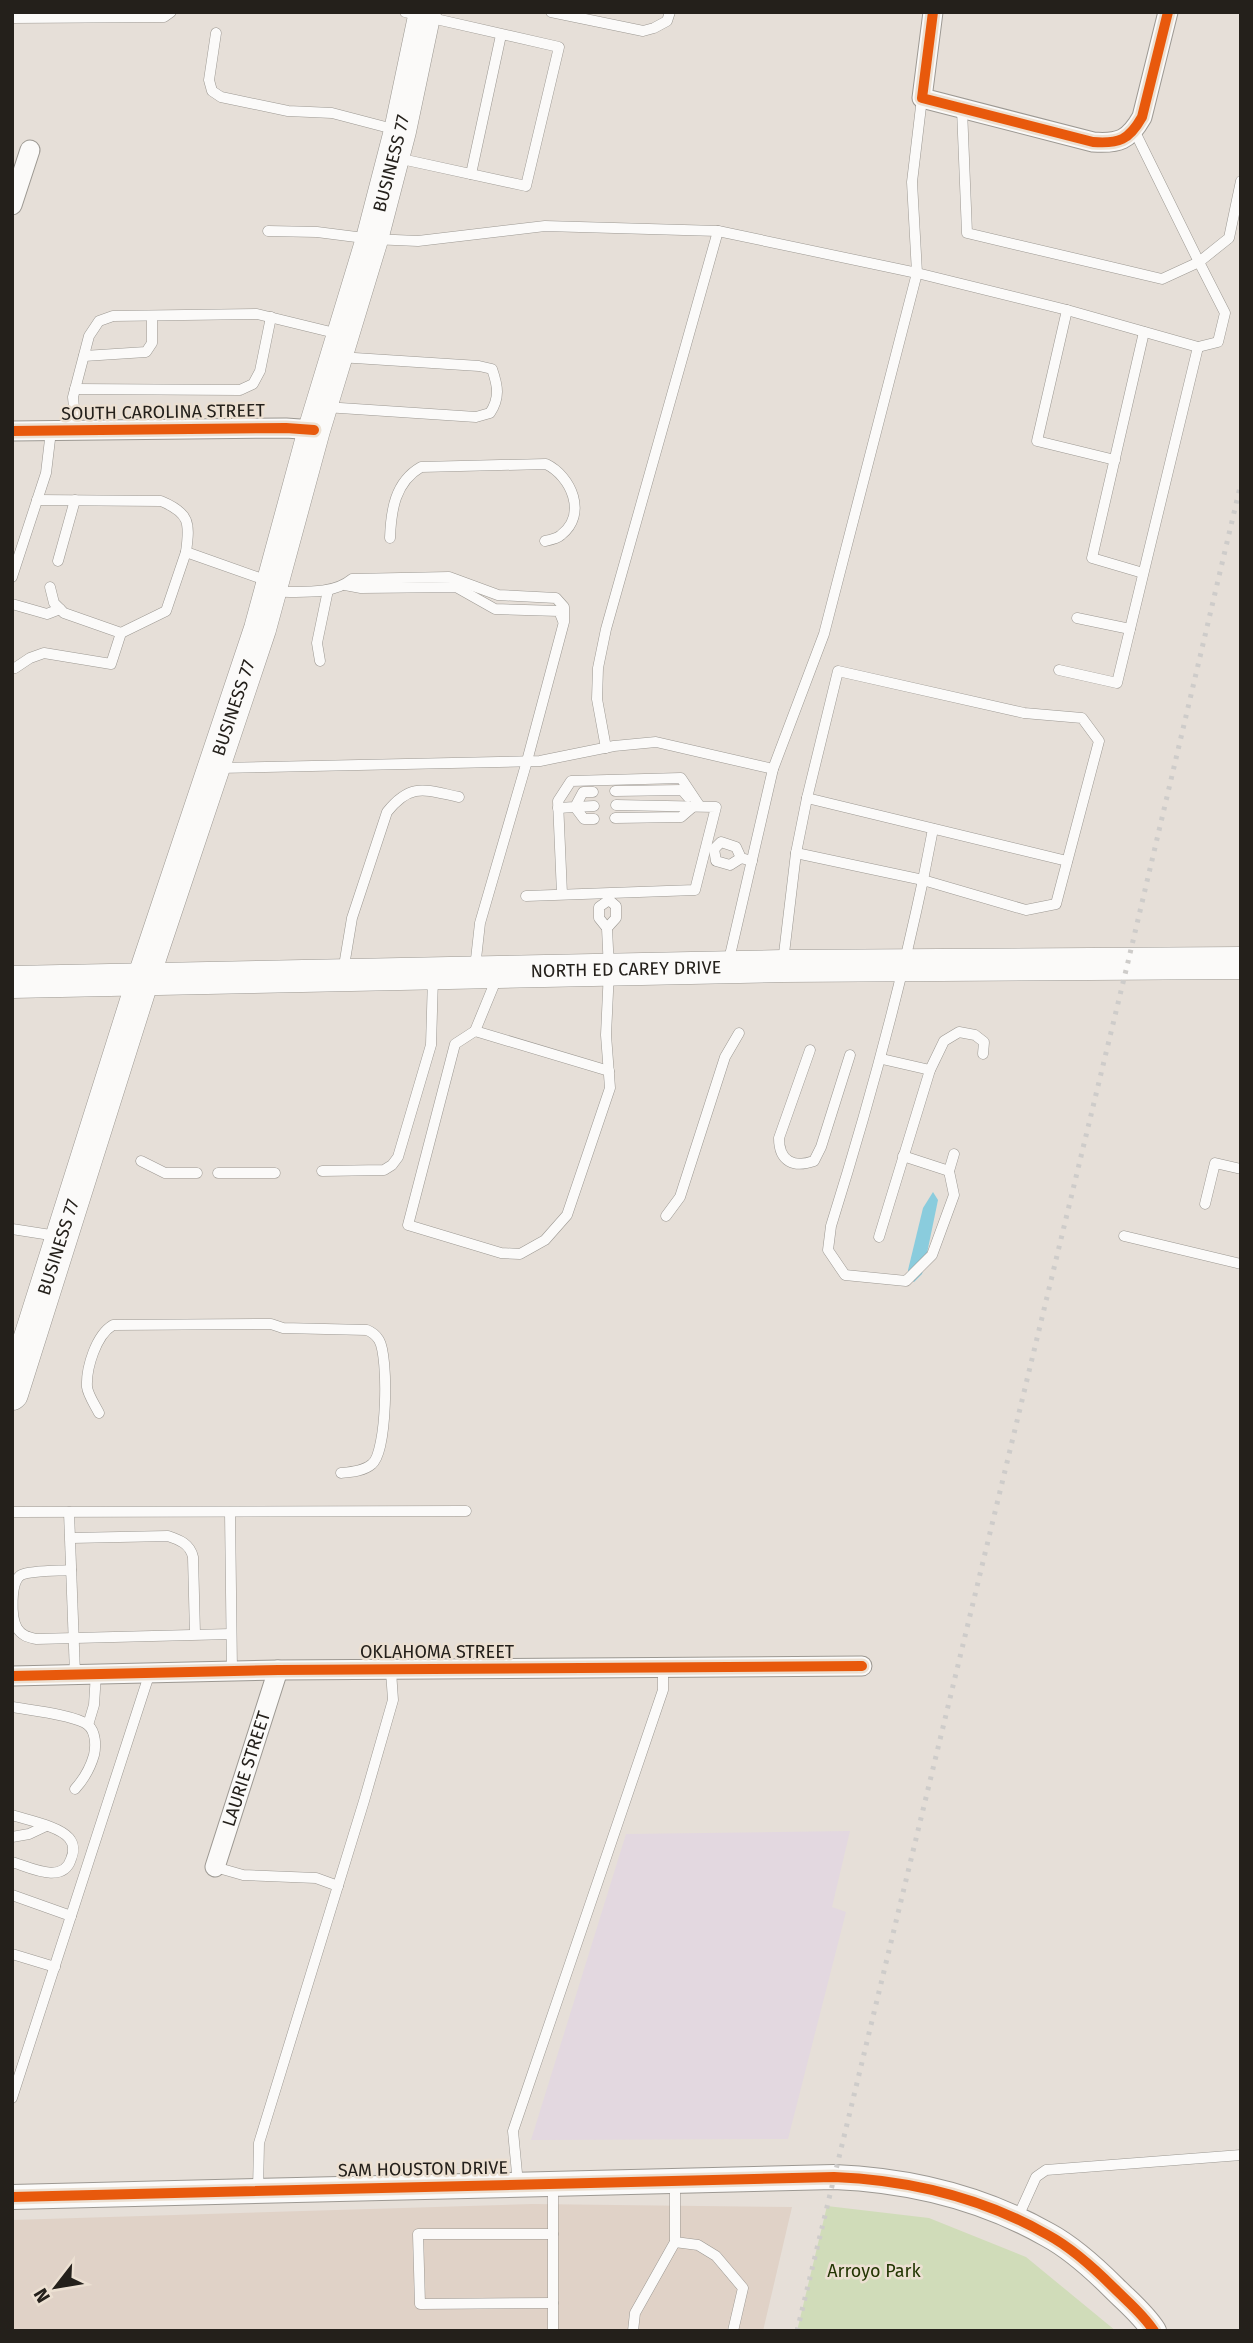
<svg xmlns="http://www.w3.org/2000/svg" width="1253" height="2343" font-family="'Fira Sans',sans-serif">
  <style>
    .commercial { fill: #e0d2c7 }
    .education { fill: #e3d8e0 }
    .green { fill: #d0dcb9 }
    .water { fill: #8accdd }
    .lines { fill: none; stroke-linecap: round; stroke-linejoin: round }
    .service-casing { stroke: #9c9892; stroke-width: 11 }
    .minor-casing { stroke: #9c9892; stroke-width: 21 }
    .tertiary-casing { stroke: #9c9892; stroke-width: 26 }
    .primary-casing { stroke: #9c9892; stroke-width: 33 }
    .service { stroke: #fbfaf9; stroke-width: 10 }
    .minor { stroke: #fbfaf9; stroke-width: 19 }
    .tertiary { stroke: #fbfaf9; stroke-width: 24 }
    .primary { stroke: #fbfaf9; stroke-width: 32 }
    .rail { stroke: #ceccca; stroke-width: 5; stroke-dasharray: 3.5 7; stroke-linecap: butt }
    .cycleway-casing { stroke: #ece0d2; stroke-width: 15 }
    .cycleway { stroke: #e8590c; stroke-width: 10 }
    .labels { text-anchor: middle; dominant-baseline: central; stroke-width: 5; stroke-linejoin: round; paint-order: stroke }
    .street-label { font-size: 18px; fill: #24201b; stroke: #ece0d2 }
    .park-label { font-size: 18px; fill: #233603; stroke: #ece0d2 }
  </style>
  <rect width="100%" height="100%" fill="#e6dfd8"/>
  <path class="commercial" d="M 532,2204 L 792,2207 L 763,2331 L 12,2331 L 12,2220 Z"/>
  <path class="education" d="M 850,1831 L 832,1907 L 846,1912 L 788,2139 L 531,2140 L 626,1834 Z"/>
  <path class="green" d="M 827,2206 L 929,2218 L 1026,2257 L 1116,2331 L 797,2331 Z"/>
  <path class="water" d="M 933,1192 L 938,1200 L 925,1263 L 922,1274 L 914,1282 L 908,1277 L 908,1270 L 923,1208 Z"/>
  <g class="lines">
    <g class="service-casing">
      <g id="service">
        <path d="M 551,12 L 643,31 L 654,28 L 667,21 L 670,12"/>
        <path d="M 12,18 L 164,17 L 171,12"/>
        <path d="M 216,33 L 209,80 L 212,91 L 221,97 L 288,111 L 332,113 L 397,130"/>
        <path d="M 962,109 L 967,233 L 1162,279 L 1199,262 L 1134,130"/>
        <path d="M 397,158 L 526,186 L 559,47 L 405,12"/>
        <path d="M 471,174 L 501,35"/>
        <path d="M 268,231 L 317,232 L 372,239 L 418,241 L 545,226 L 718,231 L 917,273 L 1067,310 L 1198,347 L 1218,342 L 1225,313 L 1199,262 L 1229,238 L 1241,181"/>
        <path d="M 1067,310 L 1037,441 L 1115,460"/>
        <path d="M 84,356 L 146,352 L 152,343 L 152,316"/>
        <path d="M 75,389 L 240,390 L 253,384 L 260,371 L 271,317"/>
        <path d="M 325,407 L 476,417 L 490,413 C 500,398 498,386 492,369 L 479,366 L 339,357"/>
        <path d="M 76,430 L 73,397 L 89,336 L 99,321 L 113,316 L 257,314 L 339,334"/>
        <path d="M 37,500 L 161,501 C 190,513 190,523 186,552 L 268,581"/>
        <path d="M 390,538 C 391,510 395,482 421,467 L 546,464 C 571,476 588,514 561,535 C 558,538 550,540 545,541"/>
        <path d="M 58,561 L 75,500"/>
        <path d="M 1143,573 L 1092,558 L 1144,332"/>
        <path d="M 12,577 L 46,473 L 51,431"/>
        <path d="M 345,585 L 361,588 L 456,587 L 495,609 L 559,611 L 563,621"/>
        <path d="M 50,587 L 54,603 L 64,613 L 121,633 L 166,611 L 186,552"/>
        <path d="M 273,592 C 298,591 332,596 352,579 L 449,577 L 498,595 L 556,598 L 564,607 L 564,622 L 527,761 L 480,923 L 475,968"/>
        <path d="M 12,604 L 47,614 L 60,609"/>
        <path d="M 1077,618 L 1130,629"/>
        <path d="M 320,661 L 317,643 L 328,590"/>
        <path d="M 15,668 L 30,658 L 44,653 L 111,664 L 121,633"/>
        <path d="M 1059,670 L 1117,683 L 1198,347"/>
        <path d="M 606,748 L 597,699 L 598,668 L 606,629 L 718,231"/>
        <path d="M 218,768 L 540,761 L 614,746 L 656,742 L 773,769"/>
        <path d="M 615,791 L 682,790 L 688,797"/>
        <path d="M 807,798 L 1067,861"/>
        <path d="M 575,807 L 584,819 L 594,819"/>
        <path d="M 575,807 L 594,806"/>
        <path d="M 558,808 L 575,807 L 583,792 L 593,792"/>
        <path d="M 615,818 L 681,817 L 695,805"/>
        <path d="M 714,849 L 721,842 L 736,847 L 741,858 L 752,861"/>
        <path d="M 714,849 L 716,861 L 730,865 L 741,858"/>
        <path d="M 796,853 L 923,880 L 933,829"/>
        <path d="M 562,894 L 558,801 L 571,781 L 681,778 L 699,805"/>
        <path d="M 526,896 L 695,890 L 716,807 L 616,805"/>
        <path d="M 607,928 L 616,918 L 616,906 L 609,900 L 609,896"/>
        <path d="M 783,962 L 796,853 L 807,798 L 838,671 L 1024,713 L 1082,718 L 1099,741 L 1056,904 L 1026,910 L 923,880 C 898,998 867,1111 831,1226 L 828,1250 L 845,1275 L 906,1281 L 932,1255 L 954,1195 L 949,1171 L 954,1154"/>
        <path d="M 728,964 L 773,769 L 824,634 L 917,273 L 912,182 L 922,98"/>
        <path d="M 343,972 L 352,918 L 387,812 C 411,782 425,790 459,797"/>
        <path d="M 498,975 L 475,1031 L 455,1044 L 408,1225 L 501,1253 L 520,1254 L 545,1240 L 567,1215 L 610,1088 L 606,1035 L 609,970 L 607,928 L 599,918 L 599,907 L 609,900"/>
        <path d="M 475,1031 L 609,1071"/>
        <path d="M 810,1050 L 779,1138 C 779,1162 794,1168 814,1161 L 821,1147 L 850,1055"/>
        <path d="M 882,1059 L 930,1070"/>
        <path d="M 903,1156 L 949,1171"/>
        <path d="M 141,1161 L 165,1173 L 197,1173"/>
        <path d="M 322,1171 L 384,1170 L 392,1165 L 398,1157 L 431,1045 L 433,978"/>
        <path d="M 218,1173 L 275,1173"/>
        <path d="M 1205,1204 L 1215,1163 L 1241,1169"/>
        <path d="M 666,1216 L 680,1197 L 725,1057 L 739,1033"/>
        <path d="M 12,1229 L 57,1236"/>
        <path d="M 1124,1236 L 1241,1264"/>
        <path d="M 879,1237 L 930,1070 L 944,1041 L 959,1032 L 975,1035 L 984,1042 L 983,1054"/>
        <path d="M 99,1413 C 95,1405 88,1395 87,1387 C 86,1368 96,1335 113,1325 L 271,1324 L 283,1328 L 367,1330 C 372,1332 376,1335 379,1340 C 389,1357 387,1452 372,1464 C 364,1471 351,1472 341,1473"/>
        <path d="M 12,1512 L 466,1511"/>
        <path d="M 69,1512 L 75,1674"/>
        <path d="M 230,1512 L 232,1671"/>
        <path d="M 71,1538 L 168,1536 C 180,1540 190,1544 193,1557 L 195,1634"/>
        <path d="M 71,1570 C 59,1571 32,1570 21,1575 C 10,1582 11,1618 17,1628 C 22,1636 28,1637 36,1639 L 231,1634"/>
        <path d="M 12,1707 C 29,1710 76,1715 88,1725 C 96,1732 96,1746 94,1755 C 90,1769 84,1779 75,1789"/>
        <path d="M 88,1725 L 94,1705 L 96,1673"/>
        <path d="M 12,1815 C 27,1820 59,1826 69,1838 C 74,1844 74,1852 71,1859 C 63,1885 29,1867 12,1862"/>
        <path d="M 12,1837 L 29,1834 L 46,1826"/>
        <path d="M 215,1867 L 243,1875 L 316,1878 L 338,1886"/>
        <path d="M 12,1895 L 71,1916"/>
        <path d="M 12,1954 L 55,1967"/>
        <path d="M 12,2098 L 150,1672"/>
        <path d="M 518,2184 L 513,2131 L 663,1690 L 663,1668"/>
        <path d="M 258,2190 L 259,2143 L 364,1801 L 393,1700 L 391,1671"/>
        <path d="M 1017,2219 L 1036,2177 L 1046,2170 L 1241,2155"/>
        <path d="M 675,2242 L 698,2245 L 716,2256 L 743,2288 L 733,2331"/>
        <path d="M 553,2303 L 420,2304 L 418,2234 L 553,2234"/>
        <path d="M 553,2331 L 553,2184"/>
        <path d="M 633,2331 L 635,2313 L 675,2242 L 675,2181"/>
      </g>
    </g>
    <g class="minor-casing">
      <g id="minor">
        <path d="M 933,12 L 922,98 L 1093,142 C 1119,144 1129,140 1142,117 L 1168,12"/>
        <path d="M 12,205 L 30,150"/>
        <path d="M 12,431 L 286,428 L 314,430"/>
        <path d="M 12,1676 L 278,1670 L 862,1666"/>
        <path id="s1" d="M 215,1867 L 278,1670"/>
      </g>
    </g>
    <g class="tertiary-casing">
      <path id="tertiary" d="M 12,2197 L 834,2177 C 908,2180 983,2198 1048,2235 C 1072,2248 1095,2269 1114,2288 C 1128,2302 1143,2314 1154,2331"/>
    </g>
    <g class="primary-casing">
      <g id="primary">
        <path id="s2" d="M 12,982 L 783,966 L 1241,963"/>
        <path id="s3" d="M 12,1394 L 143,979 L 260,629 L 314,430 L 372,239 L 400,131 L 425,12"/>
      </g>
    </g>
    <use href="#service" class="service"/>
    <use href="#minor" class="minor"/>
    <use href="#tertiary" class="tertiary"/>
    <use href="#primary" class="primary"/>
    <path class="rail" d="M 797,2331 L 1128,962 L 1241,483"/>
    <g class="cycleway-casing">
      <g id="cycleway">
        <path d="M 933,12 L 922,98 L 1093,142 C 1119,144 1129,140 1142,117 L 1168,12"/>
        <path d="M 12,431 L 286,428 L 314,430"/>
        <path d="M 12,1676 L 278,1670 L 862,1666"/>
        <path d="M 12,2197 L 834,2177 C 908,2180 983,2198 1048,2235 C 1072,2248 1095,2269 1114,2288 C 1128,2302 1143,2314 1154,2331"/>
      </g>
    </g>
    <use href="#cycleway" class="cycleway"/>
  </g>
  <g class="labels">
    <g class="street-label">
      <text stroke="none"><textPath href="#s3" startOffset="1288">BUSINESS 77</textPath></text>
      <text transform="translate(163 412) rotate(-1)">SOUTH CAROLINA STREET</text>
      <text stroke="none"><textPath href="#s3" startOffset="721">BUSINESS 77</textPath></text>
      <text stroke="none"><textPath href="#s2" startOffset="614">NORTH ED CAREY DRIVE</textPath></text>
      <text stroke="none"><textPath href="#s3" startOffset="154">BUSINESS 77</textPath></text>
      <text x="437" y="1652">OKLAHOMA STREET</text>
      <text stroke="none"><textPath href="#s1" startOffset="103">LAURIE STREET</textPath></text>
      <text transform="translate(423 2169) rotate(-1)">SAM HOUSTON DRIVE</text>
    </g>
    <g class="park-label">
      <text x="874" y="2271">Arroyo Park</text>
    </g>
  </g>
  <rect width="1253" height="2343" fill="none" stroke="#24201b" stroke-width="28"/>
  <g transform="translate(56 2287) rotate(239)" stroke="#ece0d2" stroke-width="5" paint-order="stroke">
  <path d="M0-5L12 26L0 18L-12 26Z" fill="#24201b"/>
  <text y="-10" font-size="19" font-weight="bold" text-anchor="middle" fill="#24201b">N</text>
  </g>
</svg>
